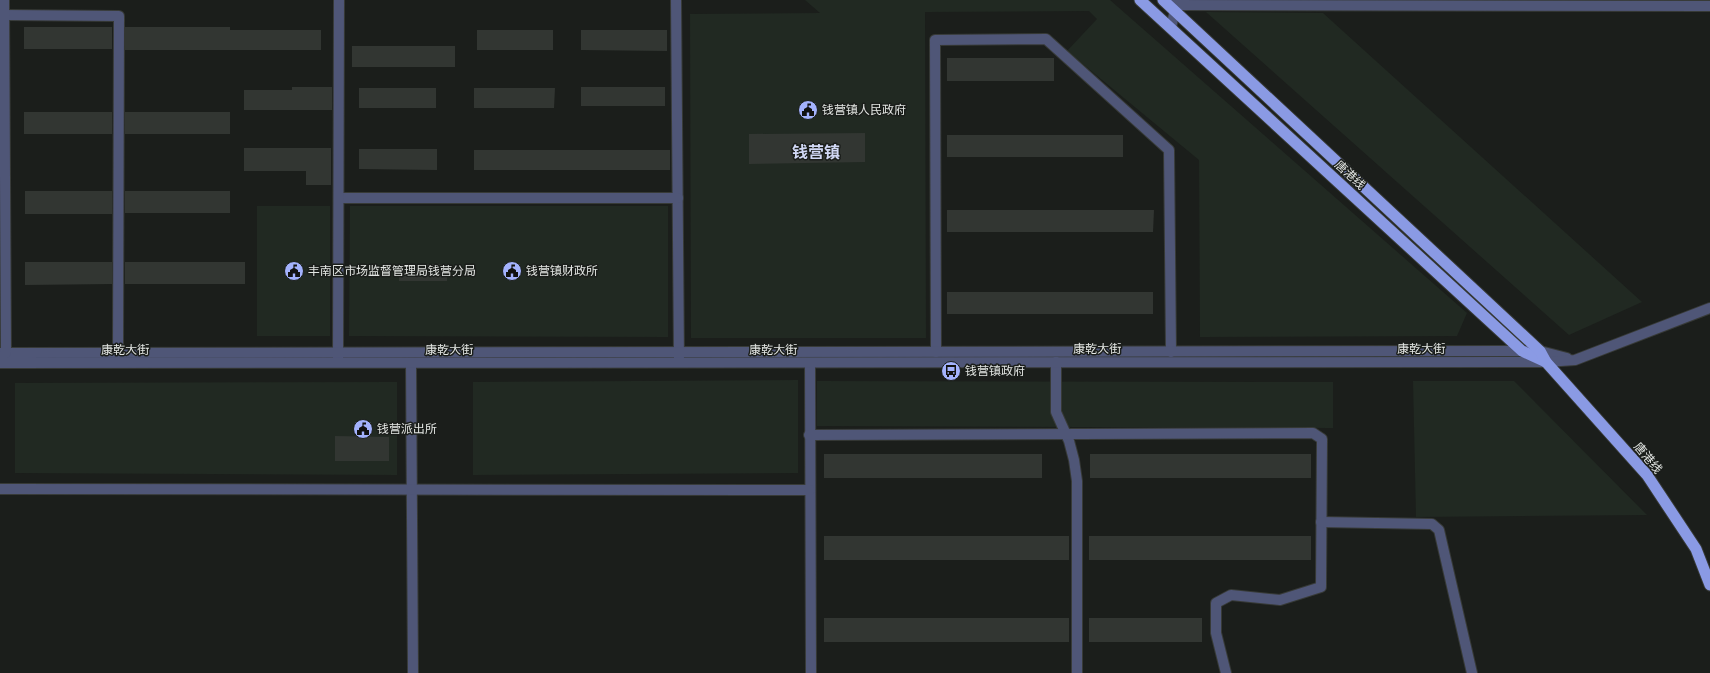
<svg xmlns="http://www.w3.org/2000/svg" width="1710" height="673" font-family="Figtree,'Noto Sans SC',sans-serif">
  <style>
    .built { fill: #212922 }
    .building { fill: #323632 }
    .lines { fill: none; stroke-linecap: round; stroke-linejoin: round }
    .minor-casing { stroke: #373a37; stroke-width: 12 }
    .tertiary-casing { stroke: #373a37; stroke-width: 12 }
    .trunk-casing { stroke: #373a37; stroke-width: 13 }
    .minor { stroke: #4f5677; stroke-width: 10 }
    .tertiary { stroke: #4f5677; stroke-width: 10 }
    .trunk { stroke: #8a9ae4; stroke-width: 11 }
    .labels { text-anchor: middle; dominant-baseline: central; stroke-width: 3; stroke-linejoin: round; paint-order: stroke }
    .poi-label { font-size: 12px; fill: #e3e6e3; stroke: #1b1e1b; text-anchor: start }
    .street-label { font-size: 12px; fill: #e3e6e3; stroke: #1b1e1b }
    .district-label { font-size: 16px; font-weight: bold; fill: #d1d8f5; stroke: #1b1e1b }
  </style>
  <rect width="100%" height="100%" fill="#1b1e1b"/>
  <g class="built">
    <path d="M 805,0 L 1110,0 L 1467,313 L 1457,336 L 1200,337 L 1199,160 L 1067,51 L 1097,19 L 1089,11 L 925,12 L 926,338 L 691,338 L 690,14 L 820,13 Z"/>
    <path d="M 1206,12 L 1323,13 L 1642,302 L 1569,335 Z"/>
    <rect x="257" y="206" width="73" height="130"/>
    <path d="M 350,206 L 668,206 L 668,337 L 349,336 Z"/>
    <path d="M 798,380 L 798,473 L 473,475 L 473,382 Z"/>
    <path d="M 817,381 L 1333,382 L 1333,428 L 817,426 Z"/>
    <path d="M 1413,381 L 1514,381 L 1647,515 L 1416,517 Z"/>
    <path d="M 397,382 L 397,475 L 15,473 L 15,383 Z"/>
  </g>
  <g class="building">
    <rect x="24" y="27" width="88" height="22"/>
    <path d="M 125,27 L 230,27 L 230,30 L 321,30 L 321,50 L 125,50 Z"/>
    <rect x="477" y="30" width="76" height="20"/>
    <path d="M 581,30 L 667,30 L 667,51 L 581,50 Z"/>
    <rect x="352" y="46" width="103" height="21"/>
    <rect x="947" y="58" width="107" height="23"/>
    <path d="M 292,87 L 332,87 L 332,110 L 244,110 L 244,90 L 292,90 Z"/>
    <rect x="581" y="87" width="84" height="19"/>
    <rect x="359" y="88" width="77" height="20"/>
    <path d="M 474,88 L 555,88 L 554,108 L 474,108 Z"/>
    <rect x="24" y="112" width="88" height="22"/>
    <rect x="125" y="112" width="105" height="22"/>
    <path d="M 865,133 L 865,162 L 749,164 L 749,134 Z"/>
    <rect x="947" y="135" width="176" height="22"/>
    <path d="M 244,148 L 331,148 L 331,185 L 306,185 L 306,171 L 244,171 Z"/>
    <path d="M 359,149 L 437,149 L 437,170 L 359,169 Z"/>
    <rect x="474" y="150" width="196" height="20"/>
    <rect x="25" y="191" width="87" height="23"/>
    <rect x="125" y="191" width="105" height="22"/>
    <path d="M 947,210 L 1154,210 L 1153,232 L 947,232 Z"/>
    <path d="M 25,262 L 112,262 L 112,284 L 25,285 Z"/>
    <rect x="125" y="262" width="120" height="22"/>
    <rect x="399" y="264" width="48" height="17"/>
    <rect x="947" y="292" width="206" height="22"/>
    <path d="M 335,436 L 389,437 L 389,461 L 335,461 Z"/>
    <rect x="824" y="454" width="218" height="24"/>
    <rect x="1090" y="454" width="221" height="24"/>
    <rect x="824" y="536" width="245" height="24"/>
    <rect x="1089" y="536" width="222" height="24"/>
    <rect x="824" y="618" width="245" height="24"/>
    <rect x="1089" y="618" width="113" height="24"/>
  </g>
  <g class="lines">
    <g class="minor-casing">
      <g id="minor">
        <path d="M 676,0 L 679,361"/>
        <path d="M 1175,5 L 1710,6"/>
        <path d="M 4,15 L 119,16 L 118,353"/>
        <path d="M 339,198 L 678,198"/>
        <path d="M 1540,351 L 1567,358"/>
        <path d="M 936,352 L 935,40 L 1046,39 L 1169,150 L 1171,352"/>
        <path d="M 338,360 L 339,0"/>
        <path d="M 1056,362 L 1056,412 L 1069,441 L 1074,460 L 1077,481 L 1077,673"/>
        <path d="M 1546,362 L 1575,360 L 1710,308"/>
        <path d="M 411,363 L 413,673"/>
        <path d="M 810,363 L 811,673"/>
        <path d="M 809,435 L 1313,433 L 1322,439 L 1321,587 L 1280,600 L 1231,595 L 1216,603 L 1216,633 L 1226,673"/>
        <path d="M 0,489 L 810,490"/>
        <path d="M 1321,522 L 1432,524 L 1439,530 L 1472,673"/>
      </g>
    </g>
    <g class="tertiary-casing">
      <g id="tertiary">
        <path d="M 1171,27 L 1175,11 L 1175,0"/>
        <path d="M 0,353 L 1528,351"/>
        <path d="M 1,357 L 6,353 L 4,0"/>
        <path d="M 0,363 L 1546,362"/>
      </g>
    </g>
    <g class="trunk-casing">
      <g id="trunk">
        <path d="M 1140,0 L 1522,351 L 1546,362"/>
        <path d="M 1163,0 L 1540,351 L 1546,362 L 1647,475 L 1696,549 L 1710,585"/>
      </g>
    </g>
    <use href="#minor" class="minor"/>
    <use href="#tertiary" class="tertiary"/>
    <use href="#trunk" class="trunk"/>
  </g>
  <defs>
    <g id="civic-disc" transform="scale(1)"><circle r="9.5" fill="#a3b2fd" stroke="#1b1e1b"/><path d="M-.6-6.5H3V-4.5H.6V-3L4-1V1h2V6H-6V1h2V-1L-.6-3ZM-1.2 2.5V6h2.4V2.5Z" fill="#111"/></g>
    <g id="bus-disc" transform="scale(1)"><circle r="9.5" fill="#a3b2fd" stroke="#1b1e1b"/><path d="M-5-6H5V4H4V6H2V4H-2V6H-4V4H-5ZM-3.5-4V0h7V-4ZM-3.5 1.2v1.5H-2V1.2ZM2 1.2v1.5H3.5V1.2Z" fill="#111"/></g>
  </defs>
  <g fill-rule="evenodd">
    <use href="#civic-disc" x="808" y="110"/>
    <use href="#civic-disc" x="294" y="271"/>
    <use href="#civic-disc" x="512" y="271"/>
    <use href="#bus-disc" x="951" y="371"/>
    <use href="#civic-disc" x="363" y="429"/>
  </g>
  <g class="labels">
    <g class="poi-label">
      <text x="822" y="110">钱营镇人民政府</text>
      <text x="308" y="271">丰南区市场监督管理局钱营分局</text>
      <text x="526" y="271">钱营镇财政所</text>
      <text x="965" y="371">钱营镇政府</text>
      <text x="377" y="429">钱营派出所</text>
    </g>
    <g class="street-label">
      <text transform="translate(1350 175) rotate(43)">唐港线</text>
      <text x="1097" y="349">康乾大街</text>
      <text x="1421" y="349">康乾大街</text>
      <text x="125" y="350">康乾大街</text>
      <text x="449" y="350">康乾大街</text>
      <text x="773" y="350">康乾大街</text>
      <text transform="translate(1648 458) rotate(50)">唐港线</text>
    </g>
    <g class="district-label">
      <text x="816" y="152">钱营镇</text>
    </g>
  </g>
</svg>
